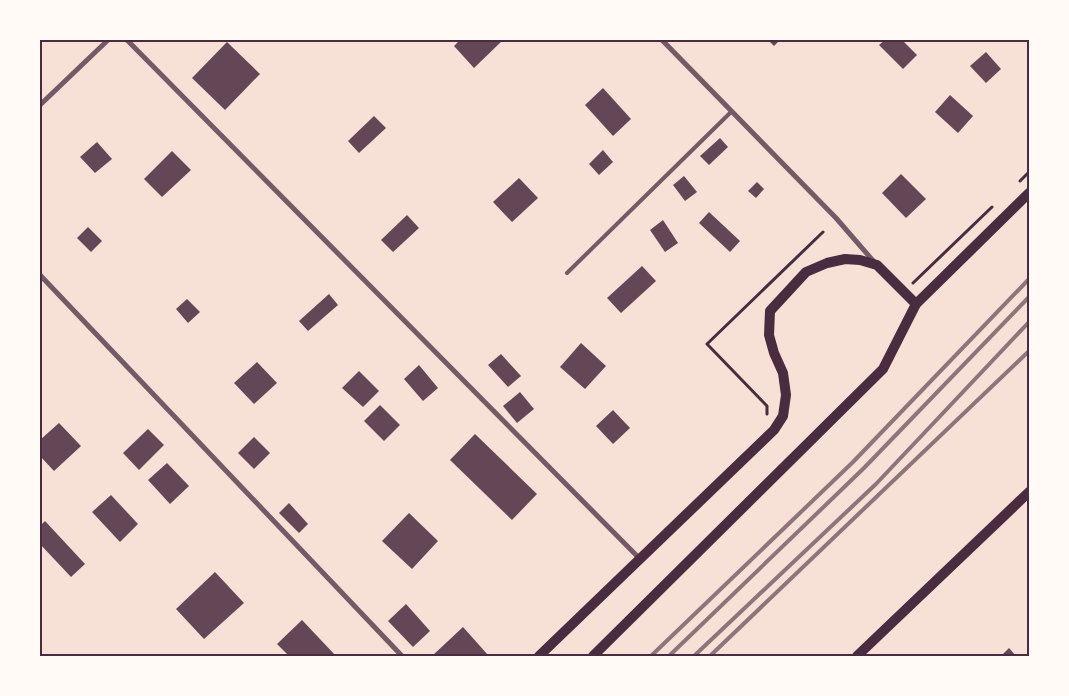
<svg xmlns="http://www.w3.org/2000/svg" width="1069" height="696" font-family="'Noto Sans',sans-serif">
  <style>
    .building { fill: #644757 }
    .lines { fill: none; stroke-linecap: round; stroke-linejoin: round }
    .path { stroke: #4a2c40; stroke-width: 3 }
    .service { stroke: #755966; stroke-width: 4 }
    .minor { stroke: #755966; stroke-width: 5 }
    .secondary { stroke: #4a2c40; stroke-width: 10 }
    .rail { stroke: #8f747c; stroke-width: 4 }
    .neatline { fill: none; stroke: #4a2c40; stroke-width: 2 }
  </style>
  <rect width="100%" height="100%" fill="#f7e1d7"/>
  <g class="building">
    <path d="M 460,40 L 503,40 L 474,68 L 454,46 Z"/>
    <path d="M 768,40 L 780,40 L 774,46 Z"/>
    <path d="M 885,40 L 902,40 L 917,55 L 903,69 L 879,45 Z"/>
    <path d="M 227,42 L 260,74 L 225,110 L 192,78 Z"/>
    <path d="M 986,52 L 1001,69 L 986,83 L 970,66 Z"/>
    <path d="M 603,88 L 631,119 L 613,136 L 585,105 Z"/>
    <path d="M 950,95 L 973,116 L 958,133 L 935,112 Z"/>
    <path d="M 374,116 L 386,128 L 359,153 L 348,141 Z"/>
    <path d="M 720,138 L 728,147 L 709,165 L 700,156 Z"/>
    <path d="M 97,142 L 112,159 L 95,173 L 80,157 Z"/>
    <path d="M 603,150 L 613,162 L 599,175 L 589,164 Z"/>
    <path d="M 172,151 L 191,170 L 162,197 L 144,179 Z"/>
    <path d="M 901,174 L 926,199 L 906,218 L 882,193 Z"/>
    <path d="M 684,176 L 697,192 L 685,201 L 673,185 Z"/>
    <path d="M 519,178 L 538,198 L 512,222 L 493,202 Z"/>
    <path d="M 757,182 L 764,189 L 756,198 L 748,191 Z"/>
    <path d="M 709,212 L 740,241 L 730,252 L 699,223 Z"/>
    <path d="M 407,215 L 419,228 L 393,252 L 381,240 Z"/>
    <path d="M 663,220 L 678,243 L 665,252 L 650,230 Z"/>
    <path d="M 88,227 L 102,241 L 91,252 L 77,238 Z"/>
    <path d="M 642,266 L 656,281 L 621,313 L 607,298 Z"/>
    <path d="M 329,294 L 338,305 L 308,331 L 299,321 Z"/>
    <path d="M 187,299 L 200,312 L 188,323 L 176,309 Z"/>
    <path d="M 581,343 L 606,366 L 585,389 L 560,367 Z"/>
    <path d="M 501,354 L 521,376 L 508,387 L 488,365 Z"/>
    <path d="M 257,362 L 277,383 L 254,404 L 234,383 Z"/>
    <path d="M 419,365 L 438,388 L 423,401 L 404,379 Z"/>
    <path d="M 359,371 L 379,391 L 363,407 L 342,388 Z"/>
    <path d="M 520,392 L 534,409 L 517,423 L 503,406 Z"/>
    <path d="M 380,405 L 400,425 L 384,441 L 364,421 Z"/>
    <path d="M 613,410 L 630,428 L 613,444 L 596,426 Z"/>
    <path d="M 59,423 L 81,446 L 54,471 L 40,456 L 40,440 Z"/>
    <path d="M 148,429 L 164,445 L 139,470 L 123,453 Z"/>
    <path d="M 475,434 L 537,494 L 512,520 L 450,460 Z"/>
    <path d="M 254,437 L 270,453 L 254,469 L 238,453 Z"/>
    <path d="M 167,463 L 189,486 L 170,504 L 148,480 Z"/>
    <path d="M 111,495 L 138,524 L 120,542 L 92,512 Z"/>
    <path d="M 289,503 L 308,524 L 299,533 L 279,513 Z"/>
    <path d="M 409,513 L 438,541 L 412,569 L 382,541 Z"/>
    <path d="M 45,521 L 85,564 L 71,577 L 40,544 L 40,526 Z"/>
    <path d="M 215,572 L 244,603 L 204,639 L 176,609 Z"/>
    <path d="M 406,604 L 430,631 L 413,647 L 388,621 Z"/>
    <path d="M 302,620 L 336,656 L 289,656 L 277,644 Z"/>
    <path d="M 463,627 L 488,655 L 487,656 L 432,656 Z"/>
    <path d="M 1009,648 L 1016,656 L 1001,656 Z"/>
  </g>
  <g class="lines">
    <g class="path">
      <path d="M 1020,181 L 1029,172"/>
      <path d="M 913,283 L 992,207"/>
      <path d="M 767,414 L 767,406 L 707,344 L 823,232"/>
    </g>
    <path class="service" d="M 567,273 L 731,112"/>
    <g class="minor">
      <path d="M 127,40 L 640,559"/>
      <path d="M 662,40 L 836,218 L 875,263"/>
      <path d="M 40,105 L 108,40"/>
      <path d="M 40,275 L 402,656"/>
    </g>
    <g class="secondary">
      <path d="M 539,656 L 774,430 L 783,416 L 786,395 L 783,373 L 774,353 L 769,335 L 770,311 L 806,272 L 827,263 L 845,259 L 860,260 L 877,265 L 916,304"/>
      <path d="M 593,656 L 883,369 L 916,304 L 1029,193"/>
      <path d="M 857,656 L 1029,492"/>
    </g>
    <g class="rail">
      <path d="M 651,656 L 853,462 L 1029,279"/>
      <path d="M 669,656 L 864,468 L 1029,297"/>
      <path d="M 694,656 L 876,484 L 1029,322"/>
      <path d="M 710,656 L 1029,351"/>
    </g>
  </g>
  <rect width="1069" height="696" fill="none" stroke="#fffaf5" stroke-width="82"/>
  <rect x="41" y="41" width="987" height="614" class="neatline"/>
</svg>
